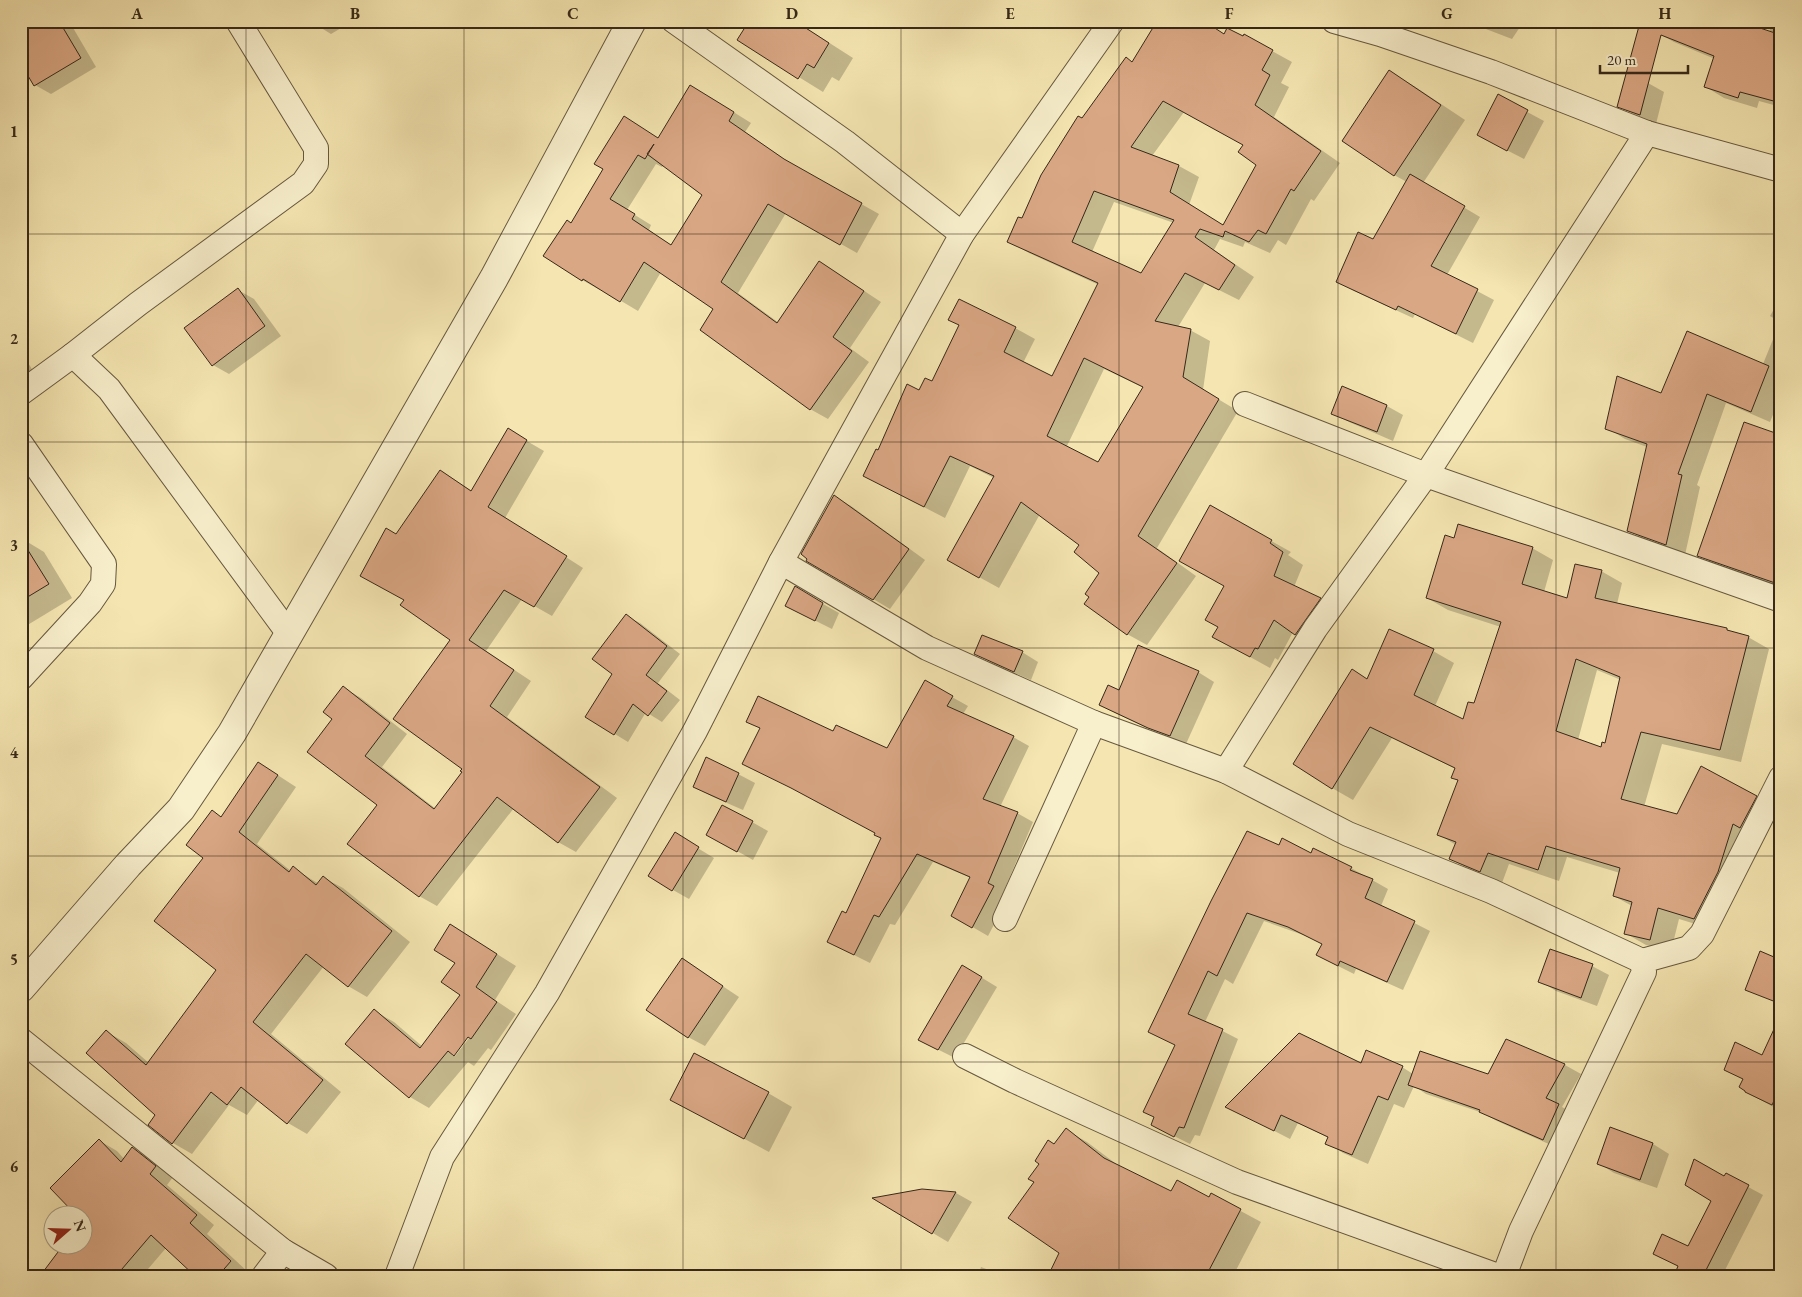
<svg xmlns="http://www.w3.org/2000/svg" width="1802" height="1297" font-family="'EB Garamond',serif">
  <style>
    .shadow { fill: #0003; fill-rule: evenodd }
    .building { fill: #daa784; stroke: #362819; fill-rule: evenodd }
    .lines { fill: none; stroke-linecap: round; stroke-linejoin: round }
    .minor-casing { stroke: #66583f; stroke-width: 26 }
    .tertiary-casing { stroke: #66583f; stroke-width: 30 }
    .minor { stroke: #f8efcc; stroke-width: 24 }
    .tertiary { stroke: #f8efcc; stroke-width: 28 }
    .grid { fill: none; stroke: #362819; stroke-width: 1; stroke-opacity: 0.55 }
    .neatline { fill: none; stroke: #362819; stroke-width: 2 }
    .grid-label { font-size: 16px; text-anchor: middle; font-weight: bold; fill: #362819 }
  </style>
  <rect width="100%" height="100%" fill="#f5e6b1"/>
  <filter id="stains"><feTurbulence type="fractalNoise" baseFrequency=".004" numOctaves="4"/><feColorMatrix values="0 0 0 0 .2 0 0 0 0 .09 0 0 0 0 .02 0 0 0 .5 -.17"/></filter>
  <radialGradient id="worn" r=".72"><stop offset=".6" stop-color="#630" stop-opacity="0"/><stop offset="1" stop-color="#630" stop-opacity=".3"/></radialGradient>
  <g class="shadow">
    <path d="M 21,21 L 69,21 L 96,67 L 51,94 L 35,85 Z"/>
    <path d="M 310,21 L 353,21 L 331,34 Z"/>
    <path d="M 577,21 L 590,21 L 584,25 Z"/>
    <path d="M 740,21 L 795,21 L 853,58 L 839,81 L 832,77 L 823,92 L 739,40 L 748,26 Z"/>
    <path d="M 1465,21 L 1524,21 L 1512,39 Z"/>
    <path d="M 1660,21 L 1743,21 L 1742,24 L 1769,33 L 1772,21 L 1781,21 L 1781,107 L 1759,101 L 1757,108 L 1724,98 L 1706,87 L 1715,59 L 1674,42 L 1656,32 Z"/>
    <path d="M 1225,35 L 1272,51 L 1292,62 L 1281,83 L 1289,87 L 1274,117 L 1340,163 L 1314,201 L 1311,199 L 1286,245 L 1278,240 L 1270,253 L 1245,242 L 1243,247 L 1220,239 L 1214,250 L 1254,277 L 1239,300 L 1205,283 L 1178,327 L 1190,330 L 1210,341 L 1203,390 L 1238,411 L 1157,548 L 1196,576 L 1147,645 L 1127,634 L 1090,597 L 1101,573 L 1081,544 L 1040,514 L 999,588 L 968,571 L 994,478 L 970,466 L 945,518 L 864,476 L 879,452 L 920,392 L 1015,328 L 1035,339 L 1023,363 L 1052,377 L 1099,285 L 1029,253 L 1009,241 L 1082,120 L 1133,63 ZM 1184,112 L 1245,145 L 1258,164 L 1224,226 L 1189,205 L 1199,177 L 1179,166 L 1152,156 ZM 1114,202 L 1174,223 L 1142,275 L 1092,252 ZM 1104,369 L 1144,388 L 1099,464 L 1066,448 Z"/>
    <path d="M 1389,72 L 1414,86 L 1465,120 L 1423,183 L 1480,217 L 1447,275 L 1494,300 L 1473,343 L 1415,314 L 1413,318 L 1354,291 L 1338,282 L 1374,240 L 1407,182 L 1394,175 Z"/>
    <path d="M 1648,83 L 1664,92 L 1656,124 L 1635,115 L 1619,106 Z"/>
    <path d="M 708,96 L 751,123 L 745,132 L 799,169 L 879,214 L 857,253 L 786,213 L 738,293 L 779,323 L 820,262 L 881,302 L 850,348 L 869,362 L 828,419 L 810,409 L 714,308 L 661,272 L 638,311 L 601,289 L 600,290 L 582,280 L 571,225 L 604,169 L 658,139 ZM 656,164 L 662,167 L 664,165 L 704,195 L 672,246 L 649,230 L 651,225 L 627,210 Z"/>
    <path d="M 1498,96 L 1544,121 L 1524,159 L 1495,144 Z"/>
    <path d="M 238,290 L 254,299 L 281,336 L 229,374 L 213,365 Z"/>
    <path d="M 1781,297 L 1781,395 L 1770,422 L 1726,403 L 1697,485 L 1700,487 L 1685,555 L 1647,541 L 1628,530 L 1647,447 L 1625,439 L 1607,428 L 1662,394 L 1763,364 L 1780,322 L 1770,316 Z"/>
    <path d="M 21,351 L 33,371 L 21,378 Z"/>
    <path d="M 1343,388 L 1387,406 L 1403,415 L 1393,441 L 1349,422 L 1332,413 Z"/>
    <path d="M 508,430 L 544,451 L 505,518 L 583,568 L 552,616 L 522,599 L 486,651 L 531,681 L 507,717 L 617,798 L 576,852 L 558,842 L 514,808 L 437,906 L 419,896 L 379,805 L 344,688 L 361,698 L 407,734 L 382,767 L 436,809 L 464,772 L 451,640 L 405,600 L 396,535 L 441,471 L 472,491 Z"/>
    <path d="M 1781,436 L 1781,590 L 1723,569 L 1698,555 Z"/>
    <path d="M 835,497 L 851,506 L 925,560 L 890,609 L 808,560 Z"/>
    <path d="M 1211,507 L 1291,552 L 1288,555 L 1303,565 L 1294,587 L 1340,610 L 1316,645 L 1293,632 L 1278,660 L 1275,658 L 1270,668 L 1234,648 L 1219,627 L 1225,586 Z"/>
    <path d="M 21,538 L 44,552 L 72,598 L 21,629 Z"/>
    <path d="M 1455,540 L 1532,548 L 1553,560 L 1544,592 L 1568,600 L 1601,571 L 1622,583 L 1617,604 L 1727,630 L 1733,633 L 1748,637 L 1769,649 L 1741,762 L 1662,744 L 1644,807 L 1678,816 L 1756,797 L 1777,809 L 1715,930 L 1679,919 L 1671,951 L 1646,945 L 1625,933 L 1632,906 L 1614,896 L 1620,873 L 1567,857 L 1559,881 L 1509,864 L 1502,883 L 1472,871 L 1451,859 L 1456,845 L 1439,835 L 1459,781 L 1453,777 L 1456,769 L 1392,738 L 1353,800 L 1332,788 L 1368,680 L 1433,651 L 1454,663 L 1435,706 L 1464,721 L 1475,705 L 1501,627 L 1448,610 L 1427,598 ZM 1597,670 L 1621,680 L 1606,744 L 1602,748 L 1578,740 Z"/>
    <path d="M 795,588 L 839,613 L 832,629 L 786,606 Z"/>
    <path d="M 626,616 L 640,623 L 680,654 L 658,683 L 680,700 L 662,722 L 646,712 L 628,742 L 587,717 L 613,674 Z"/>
    <path d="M 1022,652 L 1038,662 L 1031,680 L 992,663 L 976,654 Z"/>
    <path d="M 1198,672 L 1214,682 L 1186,744 L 1166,737 L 1117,714 L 1100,705 L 1120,692 Z"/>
    <path d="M 925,682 L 968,706 L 963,714 L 1013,737 L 1029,746 L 1000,807 L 1017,813 L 1033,822 L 1003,893 L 1009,896 L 988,936 L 952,915 L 971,878 L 933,862 L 895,925 L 890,924 L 870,963 L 844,950 L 846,914 L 882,839 L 761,729 L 748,721 L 834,733 L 887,750 Z"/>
    <path d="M 259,763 L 296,787 L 257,844 L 291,871 L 293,868 L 319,884 L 324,878 L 343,888 L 410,942 L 367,997 L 348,986 L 324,966 L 271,1034 L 341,1092 L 307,1134 L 288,1123 L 259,1099 L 247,1115 L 229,1105 L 192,1154 L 173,1143 L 150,1124 L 157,1115 L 107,1032 L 126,1043 L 149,1063 L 218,969 L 205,858 L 212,812 L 222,818 Z"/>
    <path d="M 738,774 L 755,783 L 743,810 L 711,796 L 694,787 Z"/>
    <path d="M 752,822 L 768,831 L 753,860 L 723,843 Z"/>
    <path d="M 691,844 L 714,858 L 689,899 L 673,890 Z"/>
    <path d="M 1279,847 L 1311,854 L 1351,868 L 1388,889 L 1381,906 L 1430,931 L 1403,990 L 1356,969 L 1354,974 L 1334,964 L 1318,955 L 1323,944 L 1306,936 L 1264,921 L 1233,984 L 1225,979 L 1205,1022 L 1238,1039 L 1200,1136 L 1195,1135 L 1190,1144 L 1168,1133 L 1176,1045 L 1165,1040 Z"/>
    <path d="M 470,937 L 516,966 L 495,1000 L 516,1014 L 491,1050 L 488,1048 L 474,1066 L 468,1062 L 429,1108 L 410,1097 L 374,1011 L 394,1022 L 423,1047 L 462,995 L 456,963 ZM 471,1031 L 473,1033 L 455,1056 L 452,1056 Z"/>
    <path d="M 1551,950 L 1592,966 L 1609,975 L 1597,1006 L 1556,991 L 1540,981 Z"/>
    <path d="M 682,959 L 739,997 L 705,1046 L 688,1037 Z"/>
    <path d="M 979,976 L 997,987 L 955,1058 L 919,1040 Z"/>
    <path d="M 1781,1026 L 1781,1111 L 1746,1092 L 1744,1080 L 1725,1069 L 1762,1056 Z"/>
    <path d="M 1506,1041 L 1565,1065 L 1581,1074 L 1562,1107 L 1575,1114 L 1560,1149 L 1497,1121 L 1483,1113 L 1426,1094 L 1414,1086 L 1404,1108 L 1394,1104 L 1368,1164 L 1343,1153 L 1327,1143 L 1329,1138 L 1298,1123 L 1290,1139 L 1227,1107 L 1361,1065 L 1402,1067 L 1413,1074 L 1489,1076 Z"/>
    <path d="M 768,1093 L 792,1107 L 769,1152 L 671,1100 Z"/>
    <path d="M 1610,1129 L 1653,1144 L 1669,1154 L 1657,1188 L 1614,1173 L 1598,1163 Z"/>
    <path d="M 1066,1130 L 1087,1142 L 1119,1166 L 1172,1193 L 1210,1198 L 1211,1195 L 1261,1222 L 1233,1276 L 1049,1276 L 1061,1253 L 1036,1182 L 1055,1146 Z"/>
    <path d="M 100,1141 L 117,1151 L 124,1159 L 132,1148 L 149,1158 L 173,1177 L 167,1185 L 214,1225 L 207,1234 L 248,1272 L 244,1276 L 197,1276 L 166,1248 L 142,1276 L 40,1276 L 64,1244 L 82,1244 L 82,1214 L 77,1214 L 51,1188 Z"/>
    <path d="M 1726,1175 L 1763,1195 L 1722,1276 L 1675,1276 L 1679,1267 L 1655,1254 L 1689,1248 Z"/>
    <path d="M 922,1190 L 956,1193 L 972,1202 L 948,1242 L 876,1199 Z"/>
    <path d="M 981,1267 L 1005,1276 L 978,1276 Z"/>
  </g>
  <g class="building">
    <path d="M 21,21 L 59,21 L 81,58 L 34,86 L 21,64 Z"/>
    <path d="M 749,21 L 795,21 L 829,43 L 814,68 L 807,64 L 798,79 L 737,40 Z"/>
    <path d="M 1157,21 L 1204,21 L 1224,34 L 1227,28 L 1243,36 L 1244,34 L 1273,50 L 1262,70 L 1270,75 L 1255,105 L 1321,151 L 1294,191 L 1291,189 L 1266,234 L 1258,230 L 1249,242 L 1225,231 L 1223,237 L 1200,229 L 1195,237 L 1235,265 L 1219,290 L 1185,273 L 1155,321 L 1191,329 L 1183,377 L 1219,399 L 1138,536 L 1177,563 L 1127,635 L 1084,604 L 1089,597 L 1085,594 L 1099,573 L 1074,552 L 1079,545 L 1021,502 L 979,578 L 947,560 L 994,476 L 950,456 L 924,507 L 863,476 L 876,449 L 878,450 L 907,384 L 919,390 L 925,378 L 932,381 L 959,325 L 948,320 L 959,299 L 1016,327 L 1004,352 L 1052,376 L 1098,283 L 1007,242 L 1018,217 L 1022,218 L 1041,175 L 1078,116 L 1082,118 L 1126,57 L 1132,62 ZM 1163,101 L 1243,145 L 1238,152 L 1256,165 L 1223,225 L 1170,192 L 1179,165 L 1131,147 ZM 1094,191 L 1174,220 L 1141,273 L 1072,242 ZM 1084,358 L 1143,387 L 1098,462 L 1047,436 Z"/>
    <path d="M 1630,21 L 1739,21 L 1781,35 L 1781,103 L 1740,92 L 1738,98 L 1704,87 L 1714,56 L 1661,35 L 1640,115 L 1617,107 L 1639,26 Z"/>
    <path d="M 1389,70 L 1441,105 L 1394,176 L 1342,141 Z"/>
    <path d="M 690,85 L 734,112 L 729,121 L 784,159 L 862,203 L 840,245 L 768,204 L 721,282 L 777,323 L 819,261 L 864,291 L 833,337 L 852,351 L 810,410 L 700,330 L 713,309 L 644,262 L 620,302 L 583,279 L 582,281 L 543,256 L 567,220 L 571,223 L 603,169 L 594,164 L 624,116 L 658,138 ZM 654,144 L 647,154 L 702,195 L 671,245 L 632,219 L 635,214 L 610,199 L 638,155 L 645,159 Z"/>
    <path d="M 1498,94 L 1528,110 L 1507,151 L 1477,135 Z"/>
    <path d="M 1410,174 L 1465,206 L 1431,266 L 1478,289 L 1456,334 L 1398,306 L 1396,310 L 1336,282 L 1358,232 L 1373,239 Z"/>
    <path d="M 238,288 L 265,326 L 212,366 L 184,328 Z"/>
    <path d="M 1687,331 L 1769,366 L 1751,412 L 1707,394 L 1678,474 L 1682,475 L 1666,545 L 1627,531 L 1647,444 L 1605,429 L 1617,376 L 1661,393 Z"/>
    <path d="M 1342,386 L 1387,405 L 1377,432 L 1331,414 Z"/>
    <path d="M 1744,422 L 1781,435 L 1781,585 L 1697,556 Z"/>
    <path d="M 508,428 L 527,440 L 488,507 L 567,556 L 534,607 L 504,590 L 469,640 L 514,670 L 490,706 L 600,787 L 558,843 L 497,797 L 419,897 L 347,844 L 377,805 L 307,752 L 332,719 L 323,712 L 343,686 L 390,723 L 365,756 L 434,809 L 462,772 L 460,771 L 462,769 L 393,719 L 450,640 L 400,605 L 404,600 L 360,576 L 386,528 L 396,534 L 440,470 L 471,491 Z"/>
    <path d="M 834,495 L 909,549 L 873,600 L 806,561 L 807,559 L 801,554 Z"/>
    <path d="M 1210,505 L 1272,540 L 1270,543 L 1283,552 L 1274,576 L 1321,598 L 1295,635 L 1274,620 L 1258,649 L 1255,648 L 1250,657 L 1212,637 L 1218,627 L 1205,620 L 1224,586 L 1179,561 Z"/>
    <path d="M 1458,524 L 1533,547 L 1522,584 L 1567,598 L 1575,564 L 1602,570 L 1595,598 L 1727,628 L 1727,630 L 1749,636 L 1720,750 L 1641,732 L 1621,799 L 1677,814 L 1701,766 L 1757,796 L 1740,828 L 1733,824 L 1718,872 L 1694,919 L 1658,908 L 1650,940 L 1624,934 L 1632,902 L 1613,896 L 1620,868 L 1546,846 L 1538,870 L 1488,853 L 1480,872 L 1449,859 L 1456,842 L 1437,835 L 1458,780 L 1451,778 L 1455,768 L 1370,727 L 1332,789 L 1293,764 L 1352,669 L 1367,679 L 1389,629 L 1434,649 L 1414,695 L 1463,719 L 1468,702 L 1474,703 L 1501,622 L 1426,598 L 1445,535 L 1454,538 ZM 1576,659 L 1620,677 L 1605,743 L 1602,742 L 1601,747 L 1556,731 Z"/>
    <path d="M 21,539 L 49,584 L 21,601 Z"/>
    <path d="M 795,586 L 823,603 L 815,621 L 785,606 Z"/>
    <path d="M 626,614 L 667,646 L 646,675 L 667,691 L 648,716 L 633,704 L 614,735 L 585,717 L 612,674 L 592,659 Z"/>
    <path d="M 982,635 L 1023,651 L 1014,672 L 974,654 Z"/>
    <path d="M 1138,645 L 1199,671 L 1170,736 L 1148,728 L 1099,705 L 1108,685 L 1119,690 Z"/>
    <path d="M 925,680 L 953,696 L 947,706 L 1014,736 L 983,799 L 1018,812 L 988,883 L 994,886 L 972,928 L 951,916 L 970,877 L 917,854 L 879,917 L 874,915 L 854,955 L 827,942 L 842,911 L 846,913 L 881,838 L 874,835 L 875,833 L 791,788 L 742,764 L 760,728 L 746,722 L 758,696 L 833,731 L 836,725 L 887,748 Z"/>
    <path d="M 706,757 L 739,773 L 726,802 L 693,787 Z"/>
    <path d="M 258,762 L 278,775 L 239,832 L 289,872 L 293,866 L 316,885 L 323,876 L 392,931 L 348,987 L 306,954 L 253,1022 L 323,1080 L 287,1124 L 241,1087 L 227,1105 L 211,1092 L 172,1144 L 148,1125 L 155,1115 L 86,1053 L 106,1030 L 146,1065 L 216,970 L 154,921 L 203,858 L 186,845 L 212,810 L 221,817 Z"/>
    <path d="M 722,805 L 753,821 L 737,852 L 706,835 Z"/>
    <path d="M 1247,831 L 1279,845 L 1282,838 L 1311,853 L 1313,848 L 1352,867 L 1350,870 L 1373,879 L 1365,898 L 1415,921 L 1387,982 L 1340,961 L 1338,966 L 1316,955 L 1322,944 L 1288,927 L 1247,913 L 1217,976 L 1208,971 L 1188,1014 L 1223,1029 L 1184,1128 L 1179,1127 L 1174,1137 L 1151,1125 L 1154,1117 L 1143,1112 L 1175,1045 L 1148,1032 L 1211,901 Z"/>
    <path d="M 675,832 L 699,847 L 672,891 L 648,876 Z"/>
    <path d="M 450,924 L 497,954 L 476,987 L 497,1002 L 471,1039 L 468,1037 L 454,1056 L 448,1051 L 409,1098 L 345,1044 L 374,1009 L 420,1048 L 460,995 L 441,982 L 455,963 L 434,950 Z"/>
    <path d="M 1550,949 L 1593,964 L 1581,998 L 1538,982 Z"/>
    <path d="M 1760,951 L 1781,960 L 1781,1004 L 1745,990 Z"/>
    <path d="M 682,958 L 723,986 L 688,1038 L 646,1010 Z"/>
    <path d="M 962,965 L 982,977 L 938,1050 L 918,1040 Z"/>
    <path d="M 1781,1014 L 1781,1086 L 1772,1105 L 1745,1092 L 1745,1091 L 1739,1087 L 1743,1079 L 1724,1070 L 1735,1042 L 1762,1055 Z"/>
    <path d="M 1299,1033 L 1361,1063 L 1366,1050 L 1403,1066 L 1388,1100 L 1378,1096 L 1352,1155 L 1325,1144 L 1328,1137 L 1281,1115 L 1274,1131 L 1225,1107 Z"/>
    <path d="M 1506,1039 L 1565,1064 L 1546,1098 L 1559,1104 L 1543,1140 L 1479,1112 L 1480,1110 L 1408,1085 L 1420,1051 L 1488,1074 Z"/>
    <path d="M 694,1053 L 769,1092 L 744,1139 L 670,1100 Z"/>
    <path d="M 1610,1127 L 1653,1143 L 1640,1180 L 1597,1164 Z"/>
    <path d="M 1066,1128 L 1104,1158 L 1171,1191 L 1177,1180 L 1209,1197 L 1211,1193 L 1241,1209 L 1206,1276 L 1048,1276 L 1059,1253 L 1008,1218 L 1034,1182 L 1028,1179 L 1039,1164 L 1035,1161 L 1048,1140 L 1054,1144 Z"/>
    <path d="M 99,1139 L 121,1162 L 132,1147 L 156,1166 L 150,1174 L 197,1215 L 190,1223 L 231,1261 L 218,1276 L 195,1276 L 151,1235 L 116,1276 L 40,1276 L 64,1244 L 82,1244 L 82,1214 L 75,1214 L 50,1188 Z"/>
    <path d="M 1694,1159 L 1724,1176 L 1726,1173 L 1749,1185 L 1703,1276 L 1674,1276 L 1678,1266 L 1653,1254 L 1662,1234 L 1688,1246 L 1711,1201 L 1685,1185 Z"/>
    <path d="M 922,1189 L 956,1192 L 932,1234 L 872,1198 Z"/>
  </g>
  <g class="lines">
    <g class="minor-casing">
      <g id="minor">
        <path d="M 674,21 L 845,142 L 962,234"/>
        <path d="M 1334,21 L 1380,34 L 1491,72 L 1647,133 L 1781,170"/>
        <path d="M 73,355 L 138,304 L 303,183 L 316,164 L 316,148 L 238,21"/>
        <path d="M 21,393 L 73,355 L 109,389 L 289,634"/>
        <path d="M 1245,404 L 1426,475 L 1781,600"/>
        <path d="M 21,444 L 104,564 L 103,584 L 90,603 L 21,678"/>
        <path d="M 781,562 L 927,648 L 1094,723 L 1226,771 L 1348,834 L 1491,891 L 1642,961"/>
        <path d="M 1226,771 L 1315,629 L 1426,475 L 1647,133"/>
        <path d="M 1005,919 L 1094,723"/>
        <path d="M 21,1040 L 283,1251 L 326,1276"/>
        <path d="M 965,1056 L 1015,1081 L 1237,1182 L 1498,1276"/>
        <path d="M 264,1276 L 283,1251"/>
        <path d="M 397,1276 L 442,1157 L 547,993 L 695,731 L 781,562 L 962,234 L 1112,21"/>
        <path d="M 1504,1276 L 1521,1231 L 1644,972 L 1642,961 L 1689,948 L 1702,934 L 1781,778"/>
      </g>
    </g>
    <g class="tertiary-casing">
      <path id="tertiary" d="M 21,988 L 128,865 L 181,809 L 232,733 L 494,278 L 632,21"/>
    </g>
    <use href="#minor" class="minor"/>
    <use href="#tertiary" class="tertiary"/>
  </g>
  <path class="grid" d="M 246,21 L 246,1276M 464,21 L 464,1276M 683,21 L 683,1276M 901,21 L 901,1276M 1119,21 L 1119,1276M 1338,21 L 1338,1276M 1556,21 L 1556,1276M 21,234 L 1781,234M 21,442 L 1781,442M 21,648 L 1781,648M 21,856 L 1781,856M 21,1062 L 1781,1062"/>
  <rect width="1802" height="1297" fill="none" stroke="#f5e6b1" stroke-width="55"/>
  <g transform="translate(68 1230) rotate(70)"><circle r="24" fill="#f8efcc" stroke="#aa9f84"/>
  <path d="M0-4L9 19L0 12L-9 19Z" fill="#8f2418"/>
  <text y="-8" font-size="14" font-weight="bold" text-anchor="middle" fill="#362819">N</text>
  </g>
  <path d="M1600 65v8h88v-8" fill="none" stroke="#362819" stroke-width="2.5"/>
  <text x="1607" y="65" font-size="15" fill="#362819" stroke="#f8efcc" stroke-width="4" paint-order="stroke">20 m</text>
  <rect x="28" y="28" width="1746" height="1242" class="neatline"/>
  <g class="grid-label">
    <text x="137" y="19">A</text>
    <text x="355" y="19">B</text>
    <text x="573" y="19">C</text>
    <text x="792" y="19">D</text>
    <text x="1010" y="19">E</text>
    <text x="1229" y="19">F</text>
    <text x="1447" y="19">G</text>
    <text x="1665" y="19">H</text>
    <text x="14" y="137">1</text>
    <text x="14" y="344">2</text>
    <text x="14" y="551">3</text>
    <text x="14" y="758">4</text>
    <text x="14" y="965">5</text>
    <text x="14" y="1172">6</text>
  </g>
  <rect width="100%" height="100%" filter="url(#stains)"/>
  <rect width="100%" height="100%" fill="url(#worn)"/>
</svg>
